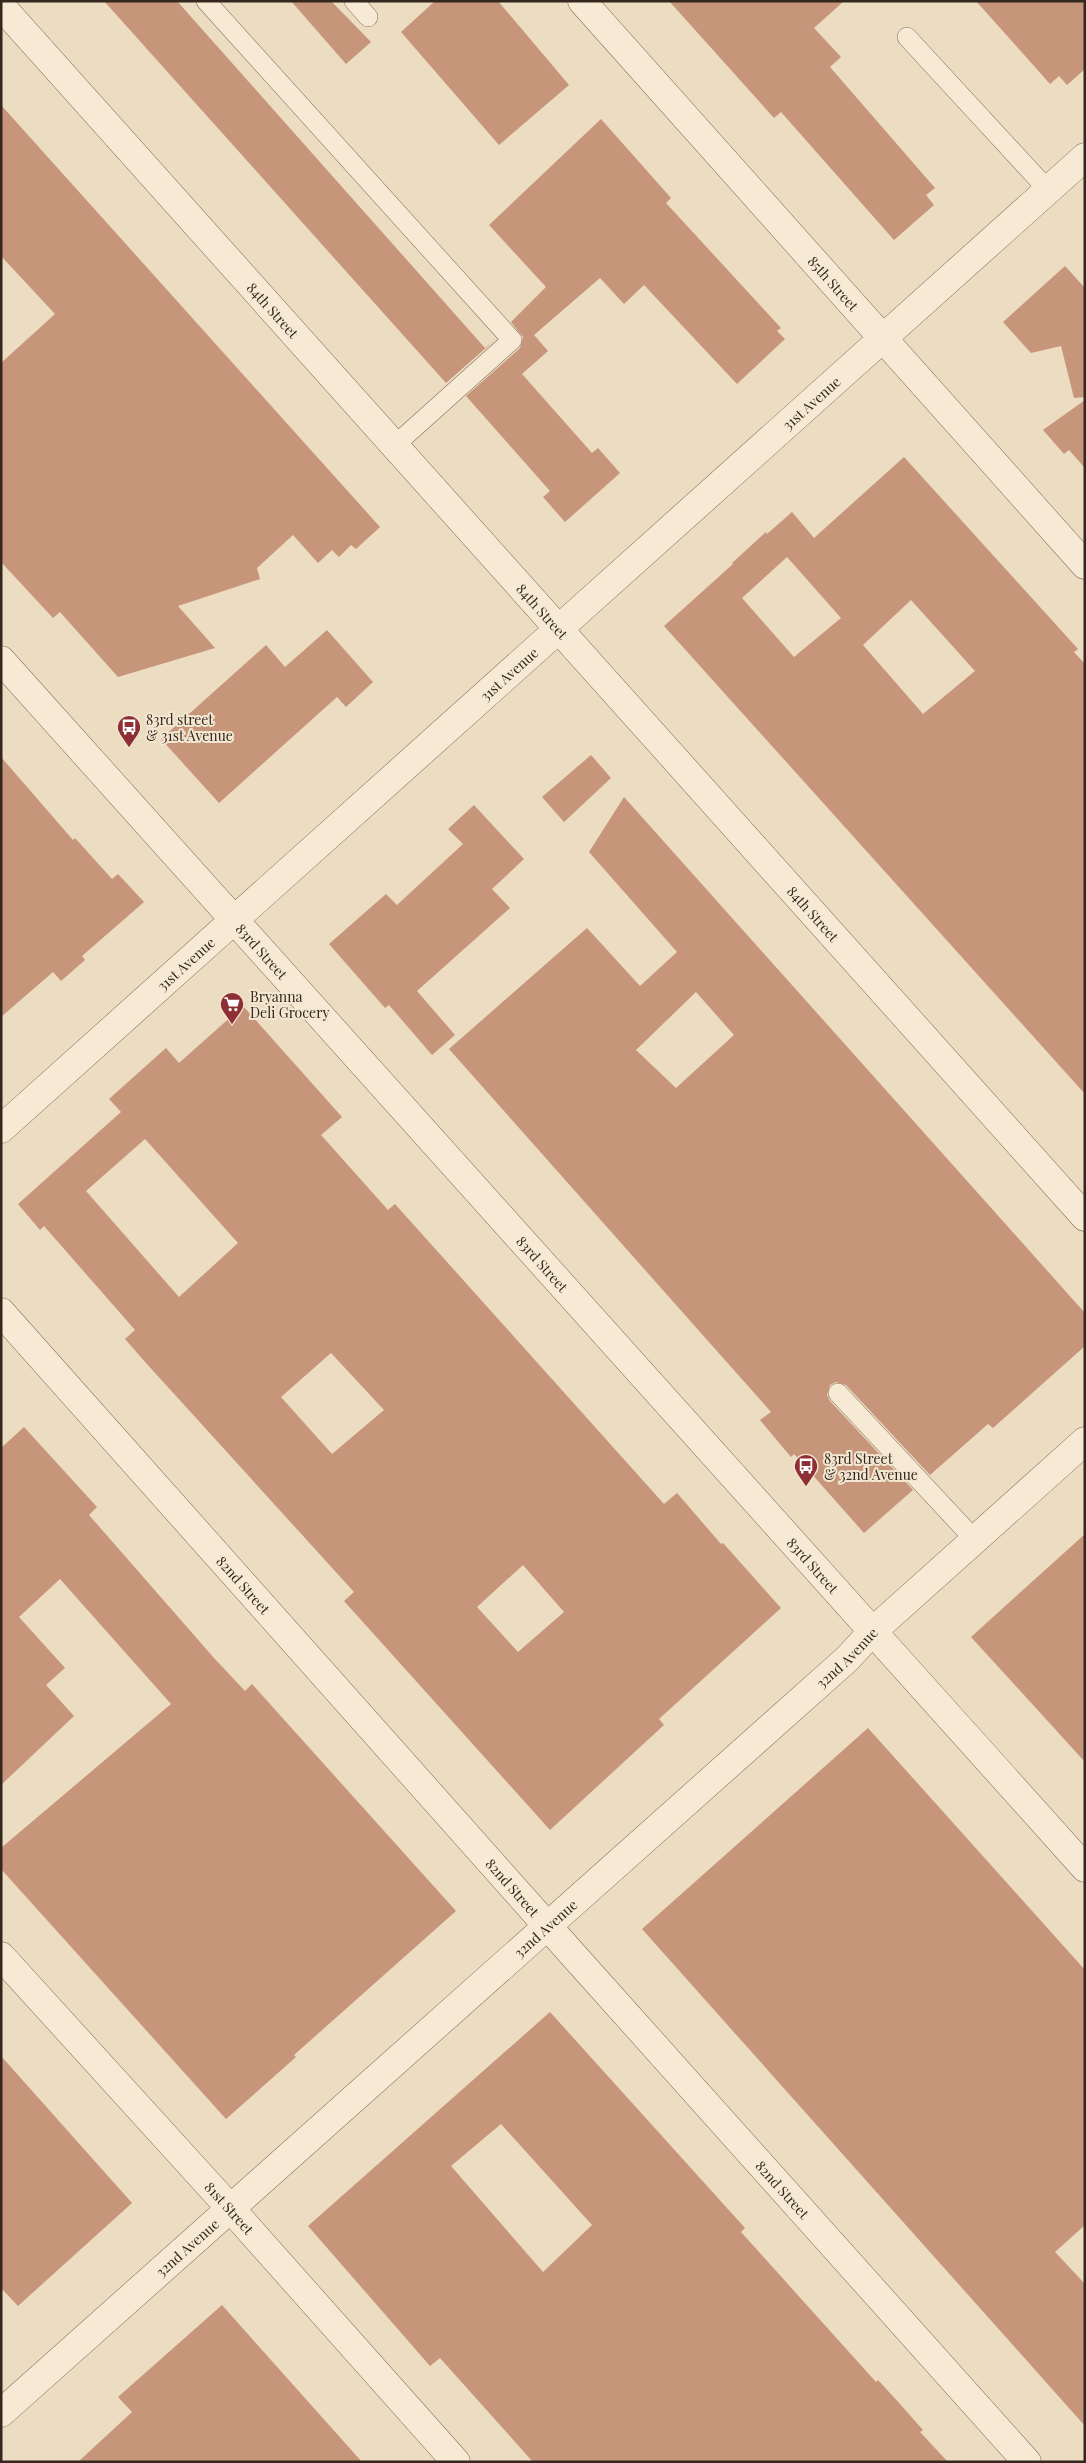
<svg xmlns="http://www.w3.org/2000/svg" width="1086" height="2463" font-family="'Playfair Display',serif">
  <style>
    .building { fill: #c7957a; fill-rule: evenodd }
    .lines { fill: none; stroke-linecap: round; stroke-linejoin: round }
    .service-casing { stroke: #836e5b; stroke-width: 20 }
    .minor-casing { stroke: #836e5b; stroke-width: 29 }
    .tertiary-casing { stroke: #836e5b; stroke-width: 29 }
    .service { stroke: #f6ead5; stroke-width: 19 }
    .minor { stroke: #f6ead5; stroke-width: 28 }
    .tertiary { stroke: #f6ead5; stroke-width: 28 }
    .labels { text-anchor: middle; dominant-baseline: central; stroke-width: 4; stroke-linejoin: round; paint-order: stroke }
    .street-label { font-size: 14px; fill: #34271e; stroke: #f3e7d1 }
    .poi-label { font-size: 14px; fill: #34271e; stroke: #f3e7d1; text-anchor: start }
  </style>
  <rect width="100%" height="100%" fill="#ebdcc2"/>
  <g class="building">
    <path d="M 104,1 L 177,1 L 485,348 L 496,339 L 446,383 Z"/>
    <path d="M 291,1 L 331,1 L 371,42 L 346,64 Z"/>
    <path d="M 435,1 L 498,1 L 569,85 L 499,145 L 401,32 Z"/>
    <path d="M 669,1 L 844,1 L 814,28 L 841,57 L 830,67 L 935,188 L 926,195 L 934,205 L 894,240 L 781,112 L 774,118 Z"/>
    <path d="M 976,1 L 1085,1 L 1085,69 L 1067,85 L 1059,76 L 1050,84 Z"/>
    <path d="M 1,105 L 380,527 L 356,549 L 351,545 L 339,557 L 332,550 L 318,563 L 293,535 L 257,568 L 260,579 L 178,606 L 215,648 L 118,677 L 60,612 L 53,618 L 1,562 L 1,363 L 55,314 L 1,256 Z"/>
    <path d="M 601,119 L 671,198 L 666,203 L 781,328 L 777,331 L 785,339 L 737,384 L 644,285 L 624,304 L 600,278 L 534,335 L 548,351 L 522,374 L 592,453 L 598,448 L 620,473 L 565,522 L 543,497 L 550,491 L 466,396 L 520,348 L 523,337 L 511,322 L 546,287 L 489,225 Z"/>
    <path d="M 1065,266 L 1085,288 L 1085,397 L 1074,398 L 1061,346 L 1031,353 L 1003,322 Z"/>
    <path d="M 1085,400 L 1085,468 L 1069,450 L 1064,454 L 1043,430 Z"/>
    <path d="M 904,457 L 1078,649 L 1074,652 L 1085,664 L 1085,1094 L 664,626 L 733,564 L 732,563 L 766,532 L 767,534 L 792,512 L 814,538 ZM 787,557 L 841,618 L 794,657 L 742,598 ZM 911,600 L 975,671 L 923,714 L 863,645 Z"/>
    <path d="M 327,630 L 373,682 L 346,707 L 337,697 L 219,803 L 161,739 L 266,645 L 285,667 Z"/>
    <path d="M 591,755 L 611,778 L 564,822 L 542,797 Z"/>
    <path d="M 1,757 L 73,840 L 75,838 L 112,879 L 118,874 L 144,902 L 82,956 L 85,960 L 61,981 L 53,972 L 1,1017 Z"/>
    <path d="M 624,797 L 1085,1313 L 1085,1346 L 993,1428 L 988,1424 L 930,1475 L 846,1385 L 836,1382 L 830,1385 L 827,1395 L 830,1401 L 913,1490 L 864,1533 L 794,1454 L 791,1457 L 760,1420 L 771,1412 L 449,1049 L 587,928 L 640,986 L 677,952 L 589,852 ZM 696,992 L 734,1035 L 676,1088 L 636,1050 Z"/>
    <path d="M 474,805 L 524,859 L 492,889 L 510,908 L 417,991 L 455,1035 L 432,1055 L 389,1005 L 385,1008 L 329,944 L 386,894 L 397,905 L 463,844 L 448,829 Z"/>
    <path d="M 243,1006 L 342,1117 L 321,1135 L 388,1210 L 395,1204 L 664,1504 L 677,1493 L 721,1544 L 723,1543 L 781,1608 L 659,1719 L 664,1725 L 550,1830 L 344,1601 L 354,1592 L 146,1363 L 125,1339 L 135,1330 L 44,1226 L 40,1230 L 18,1204 L 121,1112 L 109,1099 L 166,1048 L 179,1063 ZM 145,1139 L 238,1243 L 179,1297 L 86,1191 ZM 331,1353 L 384,1410 L 332,1454 L 281,1397 ZM 523,1565 L 564,1612 L 518,1652 L 477,1607 Z"/>
    <path d="M 24,1427 L 97,1507 L 89,1515 L 214,1658 L 245,1691 L 252,1684 L 456,1911 L 294,2055 L 296,2057 L 226,2119 L 1,1869 L 1,1848 L 171,1704 L 60,1579 L 19,1617 L 65,1668 L 46,1685 L 74,1716 L 1,1785 L 1,1448 Z"/>
    <path d="M 1085,1534 L 1085,1762 L 971,1637 Z"/>
    <path d="M 868,1728 L 1085,1970 L 1085,2225 L 1055,2252 L 1085,2284 L 1085,2426 L 642,1929 Z"/>
    <path d="M 550,2012 L 745,2228 L 741,2232 L 876,2382 L 878,2380 L 900,2404 L 923,2430 L 920,2432 L 948,2462 L 533,2462 L 440,2358 L 430,2366 L 308,2226 ZM 501,2124 L 592,2225 L 543,2272 L 451,2166 Z"/>
    <path d="M 1,2056 L 132,2203 L 18,2306 L 1,2288 Z"/>
    <path d="M 222,2305 L 362,2462 L 78,2462 L 132,2412 L 118,2397 Z"/>
  </g>
  <g class="lines">
    <g class="service-casing">
      <g id="service">
        <path d="M 206,1 L 512,340 L 395,445"/>
        <path d="M 354,1 L 368,17"/>
        <path d="M 907,37 L 1048,190"/>
        <path d="M 838,1393 L 974,1539"/>
      </g>
    </g>
    <g class="minor-casing">
      <g id="minor">
        <path id="s1" d="M 582,1 L 1085,565"/>
        <path id="s2" d="M 1,6 L 1085,1217"/>
        <path id="s3" d="M 1,660 L 1085,1868"/>
        <path id="s4" d="M 1,1129 L 1085,157"/>
        <path id="s5" d="M 1,2413 L 847,1659 L 873,1631 L 1085,1441"/>
      </g>
    </g>
    <g class="tertiary-casing">
      <g id="tertiary">
        <path id="s6" d="M 1,1312 L 575,1957 L 1027,2462"/>
        <path id="s7" d="M 1,1956 L 231,2209 L 456,2462"/>
      </g>
    </g>
    <use href="#service" class="service"/>
    <use href="#minor" class="minor"/>
    <use href="#tertiary" class="tertiary"/>
  </g>
  <defs>
    <g id="bus-pin" transform="scale(1.25)"><path d="M0 17L-7.5 6A9.5 9.5 0 1 1 7.5 6Z" fill="#8e2e35" stroke="#f3e7d1"/><path d="M-5-6H5V4H4V6H2V4H-2V6H-4V4H-5ZM-3.5-4V0h7V-4ZM-3.5 1.2v1.5H-2V1.2ZM2 1.2v1.5H3.5V1.2Z" fill="#fff"/></g>
    <g id="supermarket-pin" transform="scale(1.25)"><path d="M0 17L-7.5 6A9.5 9.5 0 1 1 7.5 6Z" fill="#8e2e35" stroke="#f3e7d1"/><path d="M-6-5.5h2.5l.6 2H6L4.5 2H-2.5L-4.4-4H-6ZM-1.5 3.2a1.3 1.3 0 1 0 .1 0ZM3 3.2a1.3 1.3 0 1 0 .1 0Z" fill="#fff"/></g>
  </defs>
  <g fill-rule="evenodd">
    <use href="#bus-pin" x="129" y="727"/>
    <use href="#supermarket-pin" x="232" y="1004"/>
    <use href="#bus-pin" x="806" y="1466"/>
  </g>
  <g class="labels">
    <g class="street-label">
      <text stroke="none"><textPath href="#s1" startOffset="378">85th Street</textPath></text>
      <text stroke="none"><textPath href="#s2" startOffset="408">84th Street</textPath></text>
      <text stroke="none"><textPath href="#s4" startOffset="1088">31st Avenue</textPath></text>
      <text stroke="none"><textPath href="#s2" startOffset="812">84th Street</textPath></text>
      <text stroke="none"><textPath href="#s4" startOffset="682">31st Avenue</textPath></text>
      <text stroke="none"><textPath href="#s2" startOffset="1218">84th Street</textPath></text>
      <text stroke="none"><textPath href="#s3" startOffset="391">83rd Street</textPath></text>
      <text stroke="none"><textPath href="#s4" startOffset="248">31st Avenue</textPath></text>
      <text stroke="none"><textPath href="#s3" startOffset="811">83rd Street</textPath></text>
      <text stroke="none"><textPath href="#s3" startOffset="1216">83rd Street</textPath></text>
      <text stroke="none"><textPath href="#s6" startOffset="365">82nd Street</textPath></text>
      <text stroke="none"><textPath href="#s5" startOffset="1134">32nd Avenue</textPath></text>
      <text stroke="none"><textPath href="#s6" startOffset="770">82nd Street</textPath></text>
      <text stroke="none"><textPath href="#s5" startOffset="729">32nd Avenue</textPath></text>
      <text stroke="none"><textPath href="#s6" startOffset="1175">82nd Street</textPath></text>
      <text stroke="none"><textPath href="#s7" startOffset="340">81st Street</textPath></text>
      <text stroke="none"><textPath href="#s5" startOffset="249">32nd Avenue</textPath></text>
    </g>
    <g class="poi-label">
      <text x="146" y="719">83rd street<tspan x="146" dy="16">&amp; 31st Avenue</tspan></text>
      <text x="250" y="996">Bryanna<tspan x="250" dy="16">Deli Grocery</tspan></text>
      <text x="824" y="1458">83rd Street<tspan x="824" dy="16">&amp; 32nd Avenue</tspan></text>
    </g>
  </g>
  <rect width="1086" height="2463" fill="none" stroke="#34271e" stroke-width="5"/>
</svg>
